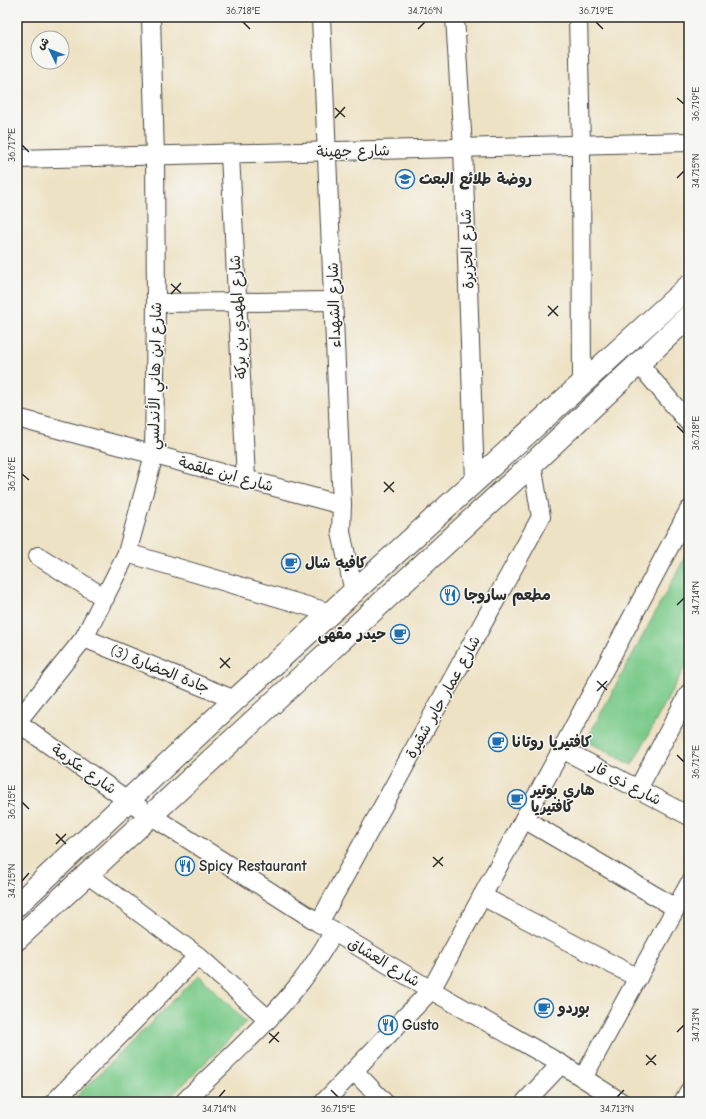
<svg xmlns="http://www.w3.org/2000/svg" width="706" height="1119" font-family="'Comic Neue','Playpen Sans Arabic',sans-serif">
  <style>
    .green { fill: #7ccb8b; stroke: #547b5b }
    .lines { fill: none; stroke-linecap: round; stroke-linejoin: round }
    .street-casing { stroke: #484642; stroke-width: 20 }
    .highway-casing { stroke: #484642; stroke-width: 24 }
    .street { stroke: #fff; stroke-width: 18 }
    .highway { stroke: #fff; stroke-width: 22 }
    .ticks { fill: none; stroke: #2b2b2b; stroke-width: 1.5 }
    .labels { text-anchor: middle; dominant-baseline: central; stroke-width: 3; stroke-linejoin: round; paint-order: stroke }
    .street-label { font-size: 15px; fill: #2b2b2b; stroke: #f6f6f2 }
    .poi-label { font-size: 15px; font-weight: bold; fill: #2b2b2b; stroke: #f6f6f2; text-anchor: start }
    .neatline { fill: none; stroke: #2b2b2b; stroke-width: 1.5 }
    .ticks-label { font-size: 10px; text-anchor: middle; fill: #2b2b2b }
  </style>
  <rect width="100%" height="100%" fill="#f6f6f2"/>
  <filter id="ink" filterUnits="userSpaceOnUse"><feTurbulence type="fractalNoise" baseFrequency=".025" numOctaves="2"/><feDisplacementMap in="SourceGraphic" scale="8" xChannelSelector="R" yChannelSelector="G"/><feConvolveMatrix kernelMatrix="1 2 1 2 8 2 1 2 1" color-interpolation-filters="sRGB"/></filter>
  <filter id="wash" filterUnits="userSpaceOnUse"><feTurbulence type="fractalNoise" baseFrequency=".012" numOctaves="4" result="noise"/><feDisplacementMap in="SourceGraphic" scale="16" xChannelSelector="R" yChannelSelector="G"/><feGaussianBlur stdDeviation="0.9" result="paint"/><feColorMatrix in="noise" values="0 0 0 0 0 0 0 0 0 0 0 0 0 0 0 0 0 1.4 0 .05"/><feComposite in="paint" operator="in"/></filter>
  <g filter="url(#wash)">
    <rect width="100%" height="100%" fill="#eee2c4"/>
    <g class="green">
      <path d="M 689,550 L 689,659 L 632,765 L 586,741 Z"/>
      <path d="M 199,975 L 246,1022 L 166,1102 L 71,1102 Z"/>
    </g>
  </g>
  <g filter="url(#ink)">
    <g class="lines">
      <g class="street-casing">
        <g id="street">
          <path d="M 321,17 L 342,505 L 341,532 L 354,592"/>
          <path d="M 455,17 L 463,148 L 475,481"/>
          <path d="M 578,17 L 581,145 L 582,383"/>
          <path d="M 230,154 L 246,479"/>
          <path d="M 17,159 L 689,142"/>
          <path d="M 156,303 L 333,301"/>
          <path d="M 639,364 L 689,423"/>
          <path d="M 17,418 L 342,505"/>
          <path d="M 127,553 L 331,613"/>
          <path d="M 38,556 L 105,598"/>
          <path d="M 84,638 L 235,700"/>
          <path d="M 17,722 L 84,638 L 127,553 L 154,455 L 156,303 L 155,156 L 151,17"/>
          <path d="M 17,722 L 127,800 L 319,923 L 431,990 L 561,1064 L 621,1102"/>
          <path d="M 562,749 L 689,816"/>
          <path d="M 638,789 L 689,693"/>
          <path d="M 524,819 L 676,908"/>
          <path d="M 87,874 L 198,956 L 268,1019"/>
          <path d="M 482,896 L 638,978"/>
          <path d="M 319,923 L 541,517 L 532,464"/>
          <path d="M 354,1071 L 384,1102"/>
          <path d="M 583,1078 L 689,884"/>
          <path d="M 54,1102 L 198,956"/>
          <path d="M 184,1102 C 223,1063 266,1026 300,983 C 313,967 323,949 334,932"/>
          <path d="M 324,1102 L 431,990 L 562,749 L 689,510"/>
          <path d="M 525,1102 L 561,1064"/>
          <path d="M 683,1102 L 689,1091"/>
        </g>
      </g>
      <g class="highway-casing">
        <g id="highway">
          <path d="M 17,905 L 235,700 L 689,286"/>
          <path d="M 17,939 L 532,464 L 689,316"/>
        </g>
      </g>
      <use href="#street" class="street"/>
      <use href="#highway" class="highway"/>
    </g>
  </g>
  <path class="ticks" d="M 243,22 L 250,29M 596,22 L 603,29M 418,29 L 425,22M 677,98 L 684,104M 335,108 L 345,117M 335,118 L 345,107M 22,145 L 29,152M 677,178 L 684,171M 171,284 L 181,293M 171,294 L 181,283M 548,306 L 558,316M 548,316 L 558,306M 677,426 L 684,433M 22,474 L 29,480M 384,482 L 394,492M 384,492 L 394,482M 677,605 L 684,598M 220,658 L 230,668M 220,668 L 230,658M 597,681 L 607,690M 597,691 L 607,681M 677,755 L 684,762M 22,802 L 29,809M 56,834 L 66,844M 56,844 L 66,834M 433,857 L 443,866M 433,867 L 443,857M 22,881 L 29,873M 677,1032 L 684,1025M 269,1033 L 279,1042M 269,1043 L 279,1032M 646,1055 L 656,1065M 646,1065 L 656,1055M 331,1090 L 338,1097M 219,1097 L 225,1090M 617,1097 L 624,1090"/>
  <defs>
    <g id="school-ring" transform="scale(1)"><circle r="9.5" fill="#f6f6f2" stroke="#1f6fb2" stroke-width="1.5"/><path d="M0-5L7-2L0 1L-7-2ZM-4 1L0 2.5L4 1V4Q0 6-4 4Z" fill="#1f6fb2"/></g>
    <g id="cafe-ring" transform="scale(1)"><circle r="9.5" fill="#f6f6f2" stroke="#1f6fb2" stroke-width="1.5"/><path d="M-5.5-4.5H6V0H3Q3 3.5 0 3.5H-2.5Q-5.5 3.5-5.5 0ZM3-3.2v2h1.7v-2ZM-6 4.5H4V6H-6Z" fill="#1f6fb2"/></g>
    <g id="restaurant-ring" transform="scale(1)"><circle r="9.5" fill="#f6f6f2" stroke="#1f6fb2" stroke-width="1.5"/><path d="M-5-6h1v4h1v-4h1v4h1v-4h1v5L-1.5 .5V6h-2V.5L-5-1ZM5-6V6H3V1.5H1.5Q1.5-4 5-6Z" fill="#1f6fb2"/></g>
  </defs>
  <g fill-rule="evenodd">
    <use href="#school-ring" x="405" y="179"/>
    <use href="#cafe-ring" x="291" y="563"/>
    <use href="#restaurant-ring" x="450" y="595"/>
    <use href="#cafe-ring" x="400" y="634"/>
    <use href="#cafe-ring" x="498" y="742"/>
    <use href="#cafe-ring" x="517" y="799"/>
    <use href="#restaurant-ring" x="185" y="866"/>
    <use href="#cafe-ring" x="544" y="1008"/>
    <use href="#restaurant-ring" x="388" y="1025"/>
  </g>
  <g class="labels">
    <g class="street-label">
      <text transform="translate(353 151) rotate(-1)">شارع جهينة</text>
      <text transform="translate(467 249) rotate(-92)">شارع الجزيرة</text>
      <text transform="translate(334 305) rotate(-92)">شارع الشهداء</text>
      <text transform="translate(238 317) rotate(-93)">شارع المهدي بن بركة</text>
      <text transform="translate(155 376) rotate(-89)">شارع ابن هاني الأندلسي</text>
      <text transform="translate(226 474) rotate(15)">شارع ابن علقمة</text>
      <text transform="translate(160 669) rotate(22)">جادة الحضارة (3)</text>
      <text transform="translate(443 697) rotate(-61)">شارع عمار جابر شقيرة</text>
      <text transform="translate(84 769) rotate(35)">شارع عكرمة</text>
      <text transform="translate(626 783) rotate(28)">شارع ذي قار</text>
      <text transform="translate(384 962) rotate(31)">شارع العشاق</text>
    </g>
    <g class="poi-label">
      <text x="419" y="179">روضة طلائع البعث</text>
      <text x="305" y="563">كافيه شال</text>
      <text x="464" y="595">مطعم ساروجا</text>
      <text x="386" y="634" text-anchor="end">حيدر مقهى</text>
      <text x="512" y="742">كافتيريا روتانا</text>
      <text x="531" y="790">هاري بوتير<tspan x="531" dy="17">كافتيريا</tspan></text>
      <text x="199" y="866">Spicy Restaurant</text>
      <text x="558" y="1008">بوردو</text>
      <text x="402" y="1025">Gusto</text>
    </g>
  </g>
  <rect width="706" height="1119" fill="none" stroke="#f6f6f2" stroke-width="44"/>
  <g transform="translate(50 50) rotate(313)"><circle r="19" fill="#f6f6f2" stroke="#a5a5a2"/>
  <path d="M0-3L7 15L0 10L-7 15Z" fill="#1f6fb2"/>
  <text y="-6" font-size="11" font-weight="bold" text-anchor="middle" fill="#2b2b2b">ش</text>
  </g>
  <rect x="22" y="22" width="662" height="1075" class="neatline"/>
  <g class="ticks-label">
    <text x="243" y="14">36.718°E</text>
    <text x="425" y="14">34.716°N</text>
    <text x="596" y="14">36.719°E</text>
    <text transform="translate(695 104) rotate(-90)" y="4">36.719°E</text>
    <text transform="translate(11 145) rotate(-90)" y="4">36.717°E</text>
    <text transform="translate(695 171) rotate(-90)" y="4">34.715°N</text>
    <text transform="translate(695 433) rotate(-90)" y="4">36.718°E</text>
    <text transform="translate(11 474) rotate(-90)" y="4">36.716°E</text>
    <text transform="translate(695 598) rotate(-90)" y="4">34.714°N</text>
    <text transform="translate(695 762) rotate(-90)" y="4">36.717°E</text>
    <text transform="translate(11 802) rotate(-90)" y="4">36.715°E</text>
    <text transform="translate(11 881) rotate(-90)" y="4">34.715°N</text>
    <text transform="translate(695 1025) rotate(-90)" y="4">34.713°N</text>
    <text x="219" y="1112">34.714°N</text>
    <text x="338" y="1112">36.715°E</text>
    <text x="617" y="1112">34.713°N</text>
  </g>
</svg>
